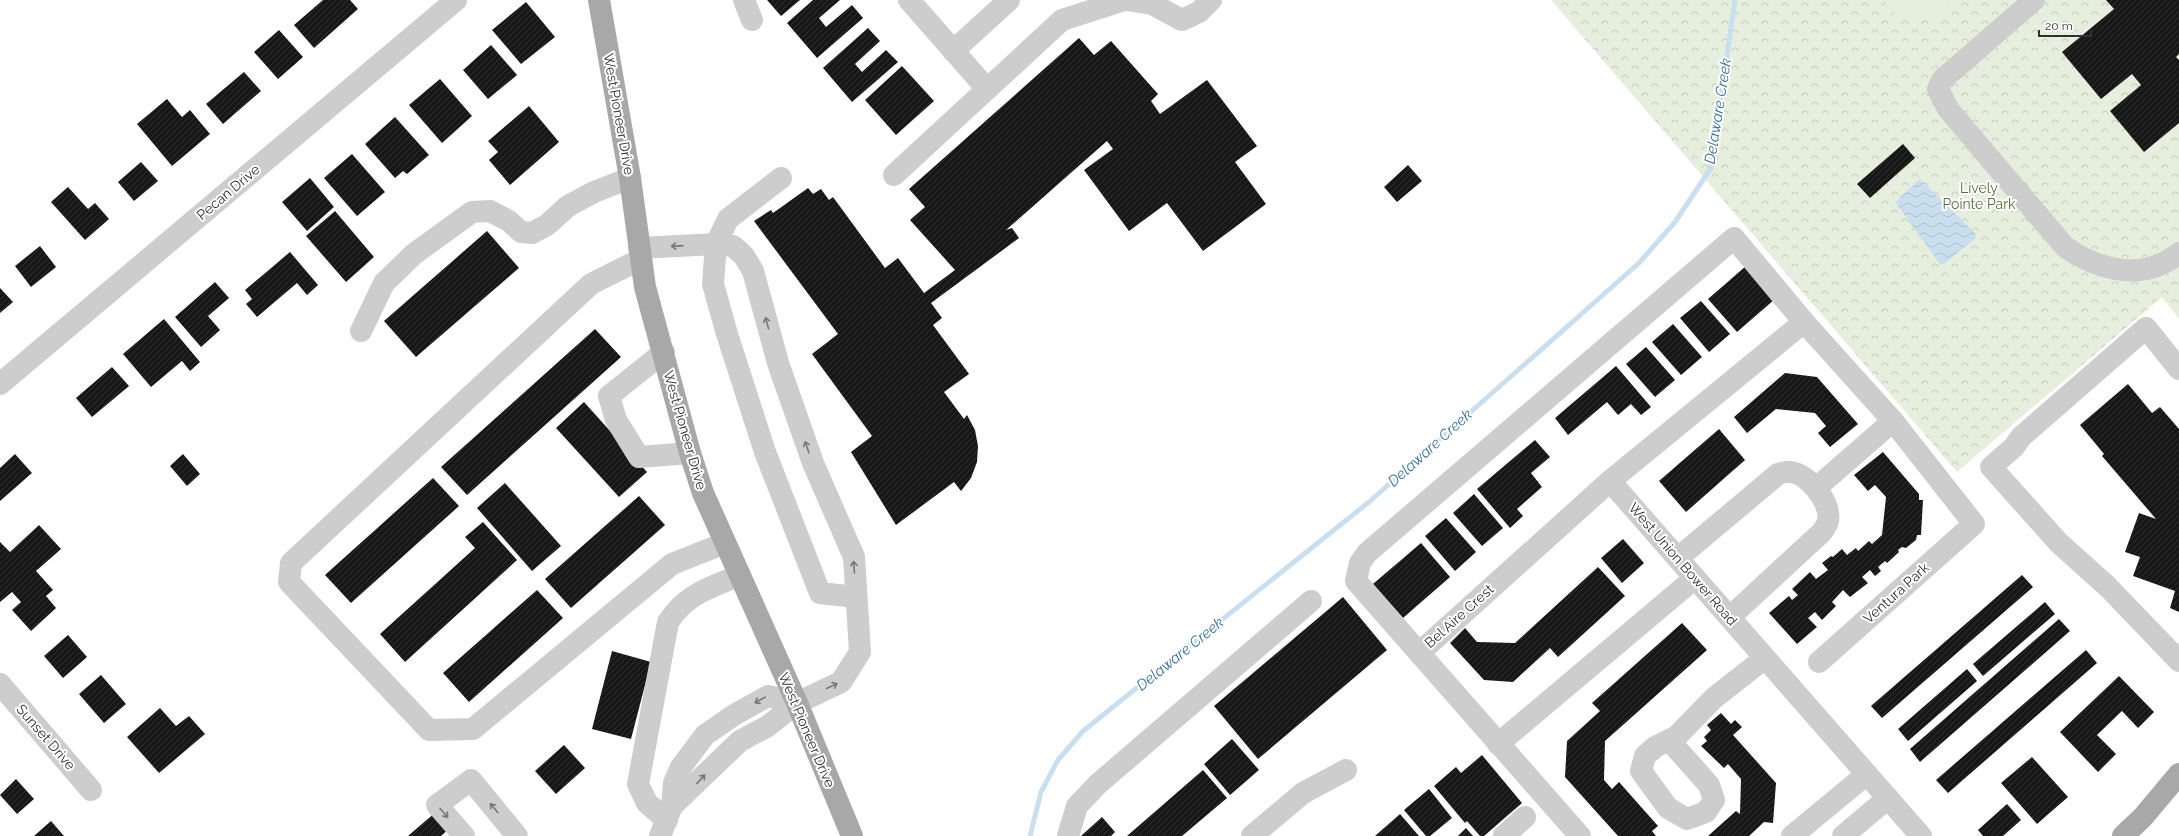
<svg xmlns="http://www.w3.org/2000/svg" width="2179" height="836" font-family="Raleway,sans-serif">
  <style>
    .park { fill: url(#park-crowns) }
    .garden { fill: #e6eedd }
    .water { fill: url(#water-waves) }
    .lines { fill: none; stroke-linecap: round; stroke-linejoin: round }
    .stream { stroke: #c9dfef; stroke-width: 5 }
    .building { fill: url(#building-hatch) }
    .minor { stroke: #cdcdcd; stroke-width: 22 }
    .major { stroke: #a8a8a8; stroke-width: 22 }
    .oneway { stroke: #777 }
    .labels { text-anchor: middle; dominant-baseline: central; stroke-width: 4; stroke-linejoin: round; paint-order: stroke }
    .street-label { font-size: 14px; fill: #303030; stroke: #fff }
    .park-label { font-size: 14px; fill: #51703a; stroke: #fff }
    .water-label { font-size: 15px; font-style: italic; fill: #387099; stroke: #fff }
  </style>
  <defs>
    <pattern id="park-crowns" width="20" height="18" patternUnits="userSpaceOnUse"><rect width="20" height="18" fill="#e6eedd"/><path d="M2 6a3 3 0 1 1 6 0M12 15a3 3 0 1 1 6 0" fill="none" stroke="#c6ccbe"/></pattern>
    <pattern id="water-waves" width="16" height="10" patternUnits="userSpaceOnUse"><rect width="16" height="10" fill="#c9dfef"/><path d="M0 5q4-4 8 0t8 0" fill="none" stroke="#adc0cd"/></pattern>
    <pattern id="building-hatch" width="6" height="6" patternUnits="userSpaceOnUse"><rect width="6" height="6" fill="#171717"/><path d="M-1 1l2-2M0 6l6-6M5 7l2-2" fill="none" stroke="#303030"/></pattern>
  </defs>
  <rect width="100%" height="100%" fill="#fff"/>
  <path class="park" d="M 1551,0 L 2179,0 L 2179,319 L 2162,297 L 1957,472 Z"/>
  <path class="garden" d="M 1883,0 L 1954,0 L 1939,14 L 1899,19 Z"/>
  <path class="water" d="M 1920,179 L 1975,233 L 1976,238 L 1944,264 L 1939,263 L 1895,202 Z"/>
  <g class="lines">
    <path class="stream" d="M 1030,836 L 1041,792 L 1058,760 L 1083,731 L 1369,502 L 1639,263 L 1675,222 L 1711,168 L 1735,0"/>
  </g>
  <g class="building">
    <path d="M 323,0 L 350,0 L 358,9 L 314,48 L 294,25 Z"/>
    <path d="M 767,0 L 800,0 L 781,16 Z"/>
    <path d="M 813,0 L 840,0 L 819,18 L 826,27 L 852,5 L 863,18 L 817,58 L 787,23 Z"/>
    <path d="M 2106,0 L 2179,0 L 2179,54 L 2176,57 L 2179,60 L 2179,123 L 2144,152 L 2110,111 L 2141,85 L 2132,74 L 2101,99 L 2062,52 L 2114,9 Z"/>
    <path d="M 526,2 L 555,37 L 521,64 L 492,30 Z"/>
    <path d="M 868,28 L 880,41 L 855,64 L 862,72 L 886,50 L 898,62 L 852,102 L 823,68 Z"/>
    <path d="M 279,30 L 303,57 L 278,79 L 254,52 Z"/>
    <path d="M 1079,38 L 1094,55 L 1111,41 L 1158,94 L 1151,101 L 1160,114 L 1207,80 L 1257,146 L 1235,162 L 1266,204 L 1203,251 L 1167,203 L 1129,231 L 1084,170 L 1113,149 L 1107,141 L 1006,230 L 1012,228 L 1019,238 L 931,303 L 942,318 L 933,325 L 969,374 L 944,392 L 964,419 L 967,415 L 975,430 L 978,446 L 977,462 L 971,478 L 961,491 L 954,482 L 896,525 L 851,452 L 872,436 L 812,354 L 838,334 L 754,221 L 771,210 L 773,213 L 808,188 L 813,194 L 821,189 L 829,200 L 833,197 L 885,268 L 898,258 L 924,293 L 955,270 L 910,220 L 925,207 L 909,189 Z"/>
    <path d="M 491,45 L 517,75 L 488,99 L 463,70 Z"/>
    <path d="M 902,66 L 934,101 L 896,135 L 865,100 Z"/>
    <path d="M 244,72 L 261,91 L 223,124 L 206,104 Z"/>
    <path d="M 440,79 L 472,116 L 442,143 L 409,105 Z"/>
    <path d="M 167,99 L 182,117 L 190,110 L 210,134 L 172,166 L 137,124 Z"/>
    <path d="M 529,106 L 559,142 L 510,185 L 489,160 L 498,152 L 488,141 Z"/>
    <path d="M 395,117 L 429,155 L 407,174 L 403,171 L 395,178 L 365,144 Z"/>
    <path d="M 1903,144 L 1915,158 L 1870,198 L 1857,184 Z"/>
    <path d="M 352,154 L 385,192 L 357,216 L 324,178 Z"/>
    <path d="M 141,162 L 158,181 L 134,201 L 118,182 Z"/>
    <path d="M 1408,165 L 1422,181 L 1397,202 L 1384,187 Z"/>
    <path d="M 310,178 L 334,207 L 307,231 L 282,202 Z"/>
    <path d="M 68,187 L 88,209 L 95,203 L 109,219 L 85,240 L 51,202 Z"/>
    <path d="M 335,211 L 374,257 L 346,282 L 306,236 Z"/>
    <path d="M 487,231 L 519,268 L 416,357 L 384,321 Z"/>
    <path d="M 40,246 L 56,267 L 31,287 L 15,266 Z"/>
    <path d="M 290,252 L 318,285 L 307,295 L 297,283 L 257,317 L 246,304 L 252,299 L 245,290 Z"/>
    <path d="M 1746,266 L 1775,299 L 1737,332 L 1708,299 Z"/>
    <path d="M 215,282 L 229,298 L 208,316 L 220,330 L 201,347 L 175,317 Z"/>
    <path d="M 0,288 L 13,302 L 0,313 Z"/>
    <path d="M 1701,301 L 1730,334 L 1709,352 L 1680,318 Z"/>
    <path d="M 164,319 L 200,362 L 190,371 L 182,361 L 151,387 L 123,354 Z"/>
    <path d="M 1673,324 L 1702,357 L 1681,375 L 1652,342 Z"/>
    <path d="M 595,329 L 621,357 L 467,495 L 441,467 Z"/>
    <path d="M 1646,347 L 1675,380 L 1655,397 L 1626,364 Z"/>
    <path d="M 1616,366 L 1651,407 L 1641,415 L 1631,404 L 1618,415 L 1607,402 L 1568,435 L 1555,418 Z"/>
    <path d="M 112,367 L 129,386 L 92,417 L 76,398 Z"/>
    <path d="M 1785,373 L 1817,377 L 1858,424 L 1830,447 L 1818,433 L 1826,426 L 1815,413 L 1776,409 L 1747,433 L 1734,417 Z"/>
    <path d="M 2128,384 L 2152,413 L 2160,407 L 2179,429 L 2179,612 L 2170,608 L 2175,591 L 2133,576 L 2140,557 L 2125,552 L 2139,513 L 2156,519 L 2102,456 L 2104,454 L 2080,425 Z"/>
    <path d="M 584,402 L 647,472 L 619,497 L 556,428 Z"/>
    <path d="M 1719,429 L 1745,460 L 1686,512 L 1659,481 Z"/>
    <path d="M 1535,440 L 1550,457 L 1531,473 L 1542,487 L 1517,509 L 1523,516 L 1510,528 L 1477,489 Z"/>
    <path d="M 1883,452 L 1919,494 L 1919,500 L 1923,500 L 1921,535 L 1917,535 L 1916,540 L 1906,548 L 1902,547 L 1898,550 L 1899,552 L 1887,563 L 1885,561 L 1878,567 L 1881,571 L 1875,576 L 1870,570 L 1862,577 L 1868,583 L 1850,597 L 1843,590 L 1832,602 L 1836,606 L 1822,620 L 1815,612 L 1808,618 L 1817,627 L 1797,644 L 1769,613 L 1789,596 L 1792,600 L 1798,595 L 1792,589 L 1810,572 L 1816,579 L 1828,570 L 1822,563 L 1831,556 L 1833,557 L 1842,549 L 1847,555 L 1856,548 L 1858,551 L 1869,541 L 1872,544 L 1882,535 L 1886,497 L 1875,485 L 1868,491 L 1854,475 Z"/>
    <path d="M 15,454 L 32,473 L 0,501 L 0,468 Z"/>
    <path d="M 183,454 L 200,474 L 187,486 L 170,466 Z"/>
    <path d="M 433,478 L 459,506 L 351,603 L 325,575 Z"/>
    <path d="M 505,483 L 561,546 L 532,571 L 477,508 Z"/>
    <path d="M 1474,494 L 1503,528 L 1482,546 L 1453,513 Z"/>
    <path d="M 639,496 L 665,525 L 571,608 L 545,579 Z"/>
    <path d="M 1446,518 L 1476,552 L 1455,571 L 1425,536 Z"/>
    <path d="M 483,522 L 517,560 L 405,662 L 380,634 L 475,548 L 465,537 Z"/>
    <path d="M 39,525 L 61,549 L 36,571 L 53,590 L 46,596 L 56,608 L 31,631 L 12,610 L 21,602 L 12,592 L 0,602 L 0,542 L 10,552 Z"/>
    <path d="M 1623,539 L 1644,563 L 1622,583 L 1601,558 Z"/>
    <path d="M 1421,543 L 1450,577 L 1403,618 L 1373,584 Z"/>
    <path d="M 1598,567 L 1625,596 L 1558,657 L 1550,648 L 1513,682 L 1484,680 L 1450,643 L 1465,628 L 1477,642 L 1515,643 Z"/>
    <path d="M 2022,575 L 2033,587 L 1882,718 L 1871,706 Z"/>
    <path d="M 537,590 L 563,618 L 469,702 L 443,673 Z"/>
    <path d="M 1343,597 L 1387,650 L 1258,759 L 1214,706 Z"/>
    <path d="M 2045,602 L 2055,614 L 1983,676 L 1973,664 Z"/>
    <path d="M 2059,619 L 2070,631 L 1920,762 L 1910,749 Z"/>
    <path d="M 1682,623 L 1707,650 L 1605,741 L 1604,780 L 1612,789 L 1619,782 L 1658,826 L 1652,831 L 1656,836 L 1618,836 L 1565,777 L 1567,741 L 1600,711 L 1592,703 Z"/>
    <path d="M 68,635 L 87,657 L 63,678 L 44,656 Z"/>
    <path d="M 2086,650 L 2097,663 L 1948,793 L 1936,780 Z"/>
    <path d="M 612,651 L 651,662 L 631,739 L 592,729 Z"/>
    <path d="M 1967,669 L 1977,681 L 1908,741 L 1898,729 Z"/>
    <path d="M 101,675 L 126,704 L 104,723 L 79,694 Z"/>
    <path d="M 2119,676 L 2154,712 L 2138,728 L 2122,711 L 2097,735 L 2116,754 L 2098,772 L 2060,732 Z"/>
    <path d="M 160,708 L 176,726 L 189,716 L 205,734 L 159,773 L 127,737 Z"/>
    <path d="M 1721,713 L 1731,724 L 1735,720 L 1742,727 L 1733,735 L 1776,783 L 1773,823 L 1764,822 L 1749,836 L 1708,836 L 1736,811 L 1740,814 L 1741,779 L 1728,764 L 1724,768 L 1701,746 L 1707,741 L 1704,737 L 1711,730 L 1707,725 Z"/>
    <path d="M 1232,739 L 1259,770 L 1230,795 L 1204,764 Z"/>
    <path d="M 564,745 L 585,768 L 556,794 L 535,771 Z"/>
    <path d="M 1482,755 L 1522,803 L 1484,836 L 1480,836 L 1467,821 L 1465,823 L 1434,786 L 1456,767 L 1461,773 Z"/>
    <path d="M 2032,757 L 2068,797 L 2037,824 L 2001,783 Z"/>
    <path d="M 1203,770 L 1227,798 L 1182,836 L 1127,836 Z"/>
    <path d="M 16,779 L 34,799 L 17,814 L 0,795 Z"/>
    <path d="M 1429,789 L 1452,818 L 1430,836 L 1426,836 L 1404,810 Z"/>
    <path d="M 2007,804 L 2021,820 L 2003,836 L 1983,836 L 1978,830 Z"/>
    <path d="M 437,811 L 451,827 L 441,836 L 408,836 Z"/>
    <path d="M 1400,814 L 1419,836 L 1375,836 Z"/>
    <path d="M 1102,817 L 1115,832 L 1111,836 L 1081,836 Z"/>
    <path d="M 51,821 L 64,836 L 34,836 Z"/>
    <path d="M 1466,828 L 1473,836 L 1458,836 Z"/>
  </g>
  <g class="lines">
    <g class="minor">
      <path d="M 744,0 L 752,20"/>
      <path d="M 909,0 L 987,89"/>
      <path d="M 1127,0 L 1152,4 L 1182,20 L 1199,12 L 1211,0"/>
      <path d="M 2034,0 L 1942,80 L 1938,89 L 1948,109 L 2065,247 C 2100,271 2143,282 2179,253"/>
      <path d="M 953,51 L 1009,0"/>
      <path d="M 894,175 L 1062,20 L 1124,0"/>
      <path d="M 781,178 L 728,219 L 716,244 L 713,284 L 727,334 L 765,452 L 820,593 L 856,597"/>
      <path d="M 639,248 L 716,244 L 733,246 L 744,256 L 753,271 L 778,363 L 813,463 L 854,557 L 860,652 L 841,682 L 797,703 L 768,726 L 740,741 L 672,806"/>
      <path d="M 641,259 L 591,284 L 291,563 L 289,582 L 429,730 L 473,729 L 672,564 L 725,543"/>
      <path d="M 361,331 L 384,283 L 414,254 L 472,212 L 490,211 L 509,221 L 521,232 L 532,233 L 547,225 L 568,206 L 594,192 L 630,178"/>
      <path d="M 664,352 L 609,396 L 616,420 L 639,457 L 690,453"/>
      <path d="M 2179,369 L 2146,328 L 2021,437 L 2014,447 L 1991,467 L 2059,543 L 2108,587 L 2179,661"/>
      <path d="M 0,384 L 456,0"/>
      <path d="M 1610,481 L 1921,836"/>
      <path d="M 1816,488 L 1893,421"/>
      <path d="M 1678,558 L 1778,474 C 1781,473 1786,471 1790,472 C 1808,473 1832,503 1828,521 C 1828,524 1824,529 1822,532 L 1730,617"/>
      <path d="M 1419,653 L 1610,481 L 1804,322"/>
      <path d="M 0,684 L 91,790"/>
      <path d="M 1669,740 L 1709,785 L 1714,800 L 1706,812 L 1687,819 L 1668,808 L 1641,771 L 1645,756 L 1655,747 L 1677,736 L 1714,698 L 1765,658"/>
      <path d="M 1498,744 L 1695,578"/>
      <path d="M 667,820 L 647,803 L 638,784 L 668,622 C 687,593 710,588 740,575"/>
      <path d="M 464,836 L 437,805 L 471,780 L 517,836"/>
      <path d="M 660,836 L 672,806 L 674,783 L 681,767 L 705,735 L 734,715 L 768,696 L 797,703"/>
      <path d="M 1068,836 L 1077,806 L 1098,784 L 1311,601"/>
      <path d="M 1252,836 L 1303,793 L 1346,770"/>
      <path d="M 1504,836 L 1525,817"/>
      <path d="M 1580,836 L 1356,581 L 1360,563 L 1367,553 L 1734,238 L 1804,322 L 1893,421 L 1974,524 L 1819,662"/>
      <path d="M 1792,836 L 1867,774"/>
      <path d="M 1843,836 L 1888,798"/>
    </g>
    <g class="major">
      <path d="M 599,0 L 630,178 L 645,287 L 690,453 L 703,493 L 797,703 L 852,836"/>
      <path d="M 2123,836 L 2143,817 L 2179,774"/>
    </g>
  </g>
  <defs><path id="oneway-shaft" d="M-6 0H5M1.5-3L5.5 0L1.5 3" fill="none" stroke-width="1.6" stroke-linecap="round" stroke-linejoin="round"/></defs>
  <g class="oneway">
    <use href="#oneway-shaft" transform="translate(677 246) rotate(176)"/>
    <use href="#oneway-shaft" transform="translate(767 323) rotate(-105)"/>
    <use href="#oneway-shaft" transform="translate(807 447) rotate(-109)"/>
    <use href="#oneway-shaft" transform="translate(854 567) rotate(-94)"/>
    <use href="#oneway-shaft" transform="translate(832 686) rotate(-25)"/>
    <use href="#oneway-shaft" transform="translate(760 700) rotate(151)"/>
    <use href="#oneway-shaft" transform="translate(701 779) rotate(-47)"/>
    <use href="#oneway-shaft" transform="translate(494 808) rotate(-130)"/>
    <use href="#oneway-shaft" transform="translate(444 813) rotate(49)"/>
  </g>
  <g class="labels">
    <g class="street-label">
      <text transform="translate(619 114) rotate(80)">West Pioneer Drive</text>
      <text transform="translate(228 192) rotate(-40)">Pecan Drive</text>
      <text transform="translate(685 430) rotate(74)">West Pioneer Drive</text>
      <text transform="translate(1683 564) rotate(49)">West Union Bower Road</text>
      <text transform="translate(1896 593) rotate(-42)">Ventura Park</text>
      <text transform="translate(1459 616) rotate(-42)">Bel Aire Crest</text>
      <text transform="translate(807 730) rotate(67)">West Pioneer Drive</text>
      <text transform="translate(46 737) rotate(49)">Sunset Drive</text>
    </g>
    <g class="park-label">
      <text x="1979" y="188">Lively<tspan x="1979" dy="16">Pointe Park</tspan></text>
    </g>
    <g class="water-label">
      <text transform="translate(1718 111) rotate(-81)">Delaware Creek</text>
      <text transform="translate(1430 448) rotate(-42)">Delaware Creek</text>
      <text transform="translate(1180 654) rotate(-39)">Delaware Creek</text>
    </g>
  </g>
  <path d="M2039 30v6h52v-6" fill="none" stroke="#303030" stroke-width="2"/>
  <text x="2045" y="30" font-size="12" fill="#303030" stroke="#ffffff" stroke-width="3" paint-order="stroke">20 m</text>
</svg>
